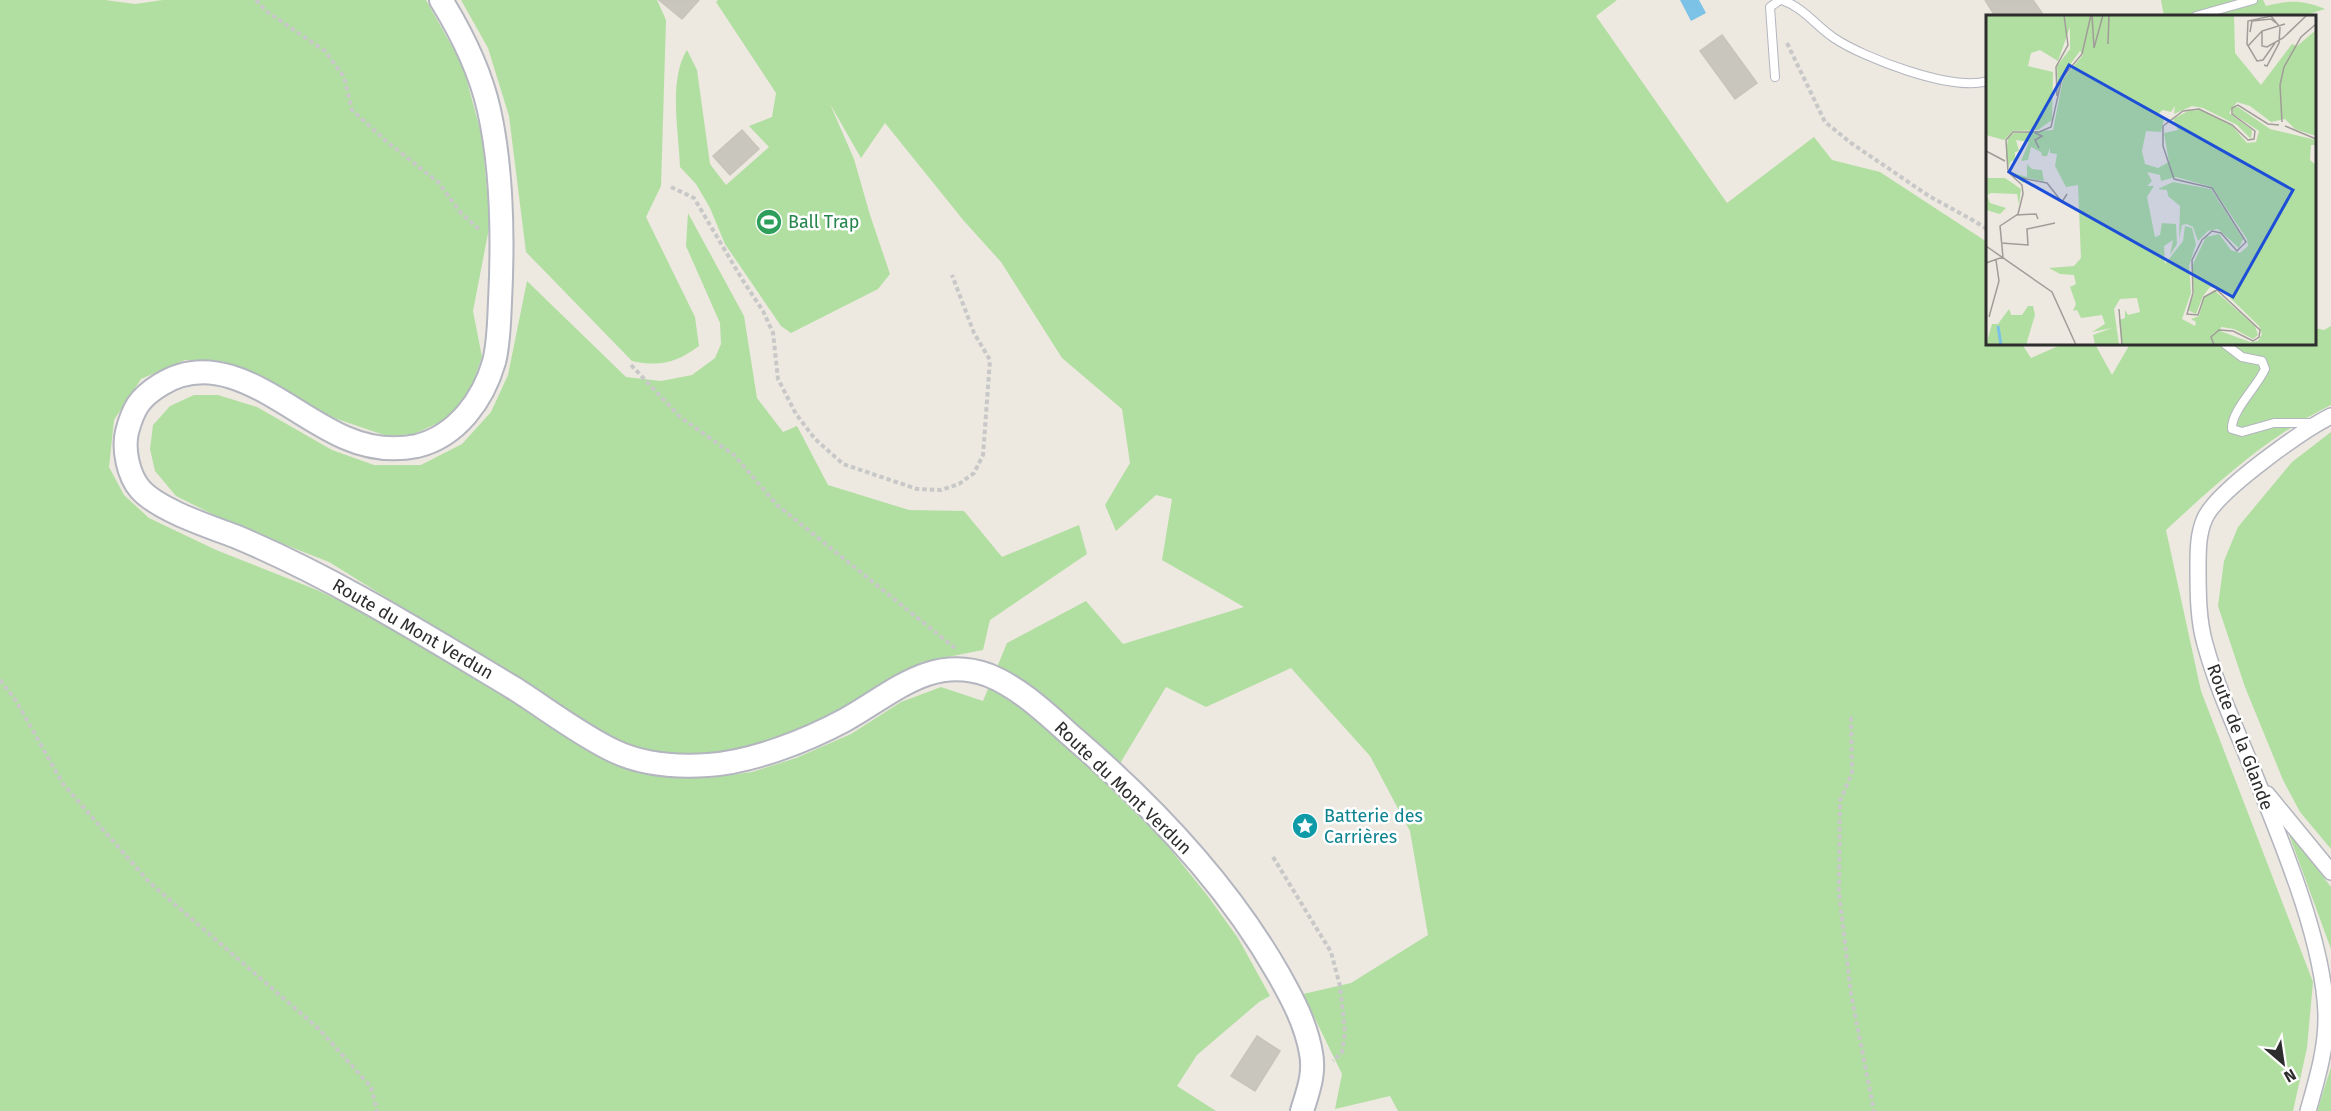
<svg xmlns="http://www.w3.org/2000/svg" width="2331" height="1111" font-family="'Fira Sans',sans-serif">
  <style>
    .green { fill: #b1dfa1 }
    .water { fill: #7cc1e6 }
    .building { fill: #c9c6be; stroke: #c8c4ba; stroke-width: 1.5 }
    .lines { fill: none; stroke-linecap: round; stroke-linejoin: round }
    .lane-casing { stroke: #b3b5bf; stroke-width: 10 }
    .street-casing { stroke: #b3b5bf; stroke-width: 18 }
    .secondary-casing { stroke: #b3b5bf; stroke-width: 26 }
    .path { stroke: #c8c8c8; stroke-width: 4; stroke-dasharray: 4.5 3; stroke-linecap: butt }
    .lane { stroke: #fff; stroke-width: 8 }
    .street { stroke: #fff; stroke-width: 15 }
    .secondary { stroke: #fff; stroke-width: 22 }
    .labels { text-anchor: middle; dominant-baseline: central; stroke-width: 5; stroke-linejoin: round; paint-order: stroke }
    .leisure-label { font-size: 18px; fill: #27864d; stroke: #fff; text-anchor: start }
    .street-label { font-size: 18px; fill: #2d2d2d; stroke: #fff }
    .culture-label { font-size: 18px; fill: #0d838f; stroke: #fff; text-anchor: start }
    .inset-river { fill: none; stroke: #7cc1e6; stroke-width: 3 }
    .inset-road { fill: none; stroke: #a09d98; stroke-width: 1.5 }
    .view { fill: #1d4ed8; fill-opacity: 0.15; stroke: #1d4ed8; stroke-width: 3 }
    .inset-edge { fill: none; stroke: #2d2d2d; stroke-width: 3 }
  </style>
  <rect width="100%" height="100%" fill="#ede8e0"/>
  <g class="green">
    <path d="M 0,0 L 105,0 L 135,4 L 163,0 L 426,0 L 463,66 L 482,137 L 490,223 L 473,311 L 482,357 L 470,391 L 451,417 L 414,434 L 387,436 L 328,416 L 264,378 L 222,361 L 185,360 L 141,379 L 114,420 L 109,467 L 124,495 L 149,518 L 216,550 L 317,590 L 384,622 L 606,757 L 654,775 L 708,778 L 752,772 L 796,758 L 851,734 L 901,702 L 941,687 L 983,701 L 1007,643 L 1086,601 L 1123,644 L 1244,607 L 1162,560 L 1172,499 L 1156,495 L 1116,531 L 1105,505 L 1130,463 L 1122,409 L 1062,358 L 1001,262 L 964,221 L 885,123 L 861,158 L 830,104 L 854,159 L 870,215 L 890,274 L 878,289 L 791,333 L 781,326 L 725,244 L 710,208 L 696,184 L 680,167 C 679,133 668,80 687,50 L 697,70 L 710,164 L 726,185 L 769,147 L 749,126 L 772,117 L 776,93 L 716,2 L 718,0 L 1617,0 L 1596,16 L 1727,203 L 1814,137 L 1832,160 L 1880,172 L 1987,242 L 1988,344 L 2022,344 L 2031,358 L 2063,344 L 2095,344 L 2112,375 L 2130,344 L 2314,344 L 2315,328 L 2324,330 L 2331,326 L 2331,405 C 2268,436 2217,483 2166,530 L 2201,691 L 2313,982 L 2307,1048 L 2293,1111 L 1398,1111 L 1390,1096 L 1335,1109 L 1342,1074 L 1303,994 L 1351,983 L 1428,935 L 1410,831 L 1370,756 L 1291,668 L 1206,707 L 1166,687 L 1107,785 L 1162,839 L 1207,895 L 1238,938 L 1270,996 L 1259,1002 L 1197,1055 L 1177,1086 L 1216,1111 L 0,1111 Z"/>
    <path d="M 461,0 L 657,0 L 666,20 L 661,186 L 646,217 L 695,317 L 699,346 C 676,363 660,367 632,361 L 526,252 L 509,116 L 488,48 Z"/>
    <path d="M 2161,0 L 2263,0 L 2266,6 C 2290,0 2303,0 2325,9 L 2303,16 L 2164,16 Z"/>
    <path d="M 688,213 L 744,316 L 757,398 L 783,432 L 797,426 L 828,485 L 909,510 L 964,511 L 1002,557 L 1079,525 L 1087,554 L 990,620 L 983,650 L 922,662 L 837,712 L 788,738 L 736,752 L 704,756 L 655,753 L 616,740 L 329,562 L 232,524 L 176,496 L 155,471 L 150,449 L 153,425 L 170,406 L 194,395 L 218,395 L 257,407 L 332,450 L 374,465 L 421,465 L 462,444 L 491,412 L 508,375 L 527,281 L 626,377 L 661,381 L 692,375 L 715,358 L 721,344 L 720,323 L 686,246 Z"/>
    <path d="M 2331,432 L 2331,849 L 2300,812 L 2283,780 L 2245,687 L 2218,606 L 2224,561 L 2238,527 L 2292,462 Z"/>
    <path d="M 2287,829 L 2331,887 L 2331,949 Z"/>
    <path d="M 2331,1066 L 2331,1111 L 2317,1111 L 2331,1067 Z"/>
  </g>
  <path class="water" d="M 1680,0 L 1699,0 L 1706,13 L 1691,21 Z"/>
  <g class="building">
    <path d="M 659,0 L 699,0 L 682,19 Z"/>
    <path d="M 1985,0 L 2033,0 L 2044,16 L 1995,16 Z"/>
    <path d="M 1722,35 L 1757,83 L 1735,99 L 1700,51 Z"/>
    <path d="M 742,130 L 759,149 L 730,175 L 713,156 Z"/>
    <path d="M 1257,1036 L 1280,1051 L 1255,1091 L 1231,1076 Z"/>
  </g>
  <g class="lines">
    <g class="lane-casing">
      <g id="lane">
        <path d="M 1782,0 C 1804,8 1815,25 1834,38 C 1864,58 1952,92 1988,81"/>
        <path d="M 2196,16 L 2253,0"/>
        <path d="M 1775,77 L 1770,7 L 1780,0"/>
        <path d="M 2225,344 L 2242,357 L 2262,361 L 2265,369 C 2257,387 2231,411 2232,429 L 2242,432 L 2274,423 L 2313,423"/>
      </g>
    </g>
    <g class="street-casing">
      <g id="street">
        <path d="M 2267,794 L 2331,872"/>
        <path d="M 2308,1111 C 2317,1079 2327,1047 2326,1013 C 2323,942 2285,850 2258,783 C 2240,737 2218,692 2205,644 C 2198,620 2198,592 2198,567 C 2198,551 2198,533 2205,518 C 2218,490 2303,430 2331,416"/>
      </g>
    </g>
    <g class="secondary-casing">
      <path id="secondary" d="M 441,0 C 462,34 480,70 489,110 C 502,168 503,242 500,302 C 499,321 499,343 494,362 C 483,400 457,436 417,446 C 392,451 369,448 346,438 C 290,415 225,343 160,385 C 139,398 133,409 127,432 C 123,449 128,475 140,489 C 158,510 211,527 237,537 C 334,578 422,633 512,687 C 544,707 580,735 614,751 C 643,765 677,767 708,765 C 752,762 806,741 845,720 C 892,694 931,654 988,675 C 1021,688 1049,716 1075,739 C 1154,807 1228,885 1279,975 C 1293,1000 1306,1024 1311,1053 C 1315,1074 1308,1091 1302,1111"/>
    </g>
    <g class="path">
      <path d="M 256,0 L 266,11 L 325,51 L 344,77 L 352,110 L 386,141 L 438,182 L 461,213 L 481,231"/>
      <path d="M 1787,43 L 1825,122 L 1851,143 L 1929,196 L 1976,222 L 1988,230"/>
      <path d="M 671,187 L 694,198 L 742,279 L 763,311 L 773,333 L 778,379 L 796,414 L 815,439 L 843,464 L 917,489 L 941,490 L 959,484 L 974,473 L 983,455 L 990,360 L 974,333 L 952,275"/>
      <path d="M 631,365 L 680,417 L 734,455 L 777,505 L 955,648"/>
      <path d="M 0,680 L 15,699 L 63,784 L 149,882 L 319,1029 L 371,1087 L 377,1111"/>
      <path d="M 1851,717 L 1852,773 L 1840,801 L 1839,893 L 1851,994 L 1874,1111"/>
      <path d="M 1273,857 L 1331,952 L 1340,986 L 1345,1032 L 1342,1052 L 1333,1061"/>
    </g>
    <use href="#lane" class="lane"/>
    <use href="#street" class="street"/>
    <use href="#secondary" class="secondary"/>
  </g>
  <defs>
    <g id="stadium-disc" transform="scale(1.35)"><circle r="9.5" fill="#2e9e5b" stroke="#fff"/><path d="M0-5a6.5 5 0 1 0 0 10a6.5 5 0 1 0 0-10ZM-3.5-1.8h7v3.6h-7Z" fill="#fff"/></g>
    <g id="sight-disc" transform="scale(1.35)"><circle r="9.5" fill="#0f9aa8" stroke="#fff"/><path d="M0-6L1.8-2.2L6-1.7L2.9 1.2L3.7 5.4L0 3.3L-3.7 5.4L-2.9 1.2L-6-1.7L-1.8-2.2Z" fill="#fff"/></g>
  </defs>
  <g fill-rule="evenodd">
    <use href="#stadium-disc" x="769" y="222"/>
    <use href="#sight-disc" x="1305" y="826"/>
  </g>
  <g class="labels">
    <g class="leisure-label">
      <text x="788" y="222">Ball Trap</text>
    </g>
    <g class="street-label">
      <text transform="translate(413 629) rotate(30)">Route du Mont Verdun</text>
      <text transform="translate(2240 737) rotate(69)">Route de la Glande</text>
      <text transform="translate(1123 788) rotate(44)">Route du Mont Verdun</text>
    </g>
    <g class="culture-label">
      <text x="1324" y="816">Batterie des<tspan x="1324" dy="21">Carrières</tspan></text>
    </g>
  </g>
  <g transform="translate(1986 15)">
    <rect width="330" height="330" fill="#ede8e0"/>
    <path d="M 0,0 L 248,0 L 249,38 L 275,70 L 306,29 L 311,31 L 330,15 L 330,121 L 309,114 L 299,104 L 285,107 L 264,91 L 251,87 L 243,98 L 266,115 L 265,124 L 251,110 L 217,93 L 206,91 L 188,99 L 189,91 L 185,97 L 177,95 L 172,99 L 178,104 L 175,117 L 160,116 L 156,136 L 159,149 L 172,153 L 183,147 L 178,118 L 192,115 L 187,104 L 202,96 L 214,95 L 246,111 L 261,128 L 270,127 L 273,116 L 247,99 L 247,93 L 252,92 L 284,114 L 330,125 L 330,130 L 325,130 L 324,145 L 330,150 L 330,330 L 136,330 L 133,305 L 139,303 L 139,295 L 142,300 L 154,297 L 151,283 L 134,284 L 128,294 L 133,330 L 109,330 L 107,320 L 126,313 L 106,317 L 119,309 L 116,300 L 95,303 L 91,295 L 87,296 L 90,289 L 84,272 L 90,269 L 88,260 L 74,259 L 63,253 L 88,251 L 95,243 L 92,170 L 80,172 L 69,151 L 71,139 L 64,138 L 64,133 L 61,141 L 56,141 L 55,137 L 45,132 L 42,145 L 35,146 L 43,127 L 30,125 L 33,136 L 29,137 L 29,144 L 32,145 L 25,146 L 22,153 L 20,140 L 22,123 L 28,118 L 67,115 L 77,64 L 97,40 L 94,36 L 75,62 L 72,80 L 71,51 L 84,34 L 84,12 L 72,46 L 54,35 L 45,38 L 42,51 L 67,57 L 66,105 L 52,115 L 27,116 L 18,125 L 0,120 ZM 161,157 L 174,160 L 175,166 L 190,162 L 226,172 L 261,224 L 262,231 L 254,238 L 245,235 L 233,219 L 220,222 L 206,251 L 208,278 L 202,295 L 210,299 L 217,281 L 224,272 L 235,274 L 273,311 L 276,319 L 272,326 L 264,327 L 234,316 L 235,312 L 248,314 L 267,324 L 272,320 L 269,311 L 228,275 L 218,282 L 213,301 L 205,304 L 210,307 L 209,311 L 196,304 L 205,278 L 203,251 L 210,229 L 206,213 L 199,211 L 197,226 L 179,249 L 178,231 L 187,225 L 184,240 L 191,229 L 190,209 L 176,208 L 174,220 L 169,222 L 161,182 L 168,171 L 161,171 L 166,166 ZM 41,149 L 46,154 L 56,155 L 58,166 L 41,163 L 37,168 L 24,157 L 41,162 ZM 0,163 L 19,163 L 35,174 L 33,190 L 31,179 L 5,178 L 1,180 L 4,188 L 20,193 L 14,199 L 0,195 ZM 187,167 L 225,174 L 257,224 L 253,233 L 232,214 L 222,216 L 212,226 L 207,212 L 201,209 L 196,210 L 193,224 L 194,191 L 182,181 L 181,175 L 172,174 ZM 42,291 L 47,291 L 49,300 L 40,330 L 0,330 L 6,309 L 12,309 L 23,294 L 25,300 L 36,300 Z" fill="#b1dfa1" fill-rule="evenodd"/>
    <path class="inset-river" d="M 12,311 L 15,330"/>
    <path class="inset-road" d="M 106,0 L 108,33 L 117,0M 299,9 L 276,16 L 276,31 L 281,32 L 297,23 L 321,0M 264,17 L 266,6 L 285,4 L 290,8M 289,28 L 277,45 L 271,46 L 261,29 L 262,6 L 285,1 L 293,11M 122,29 L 123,0M 262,31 L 276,16M 278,50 L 281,51 L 293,28 L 294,12M 71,81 L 70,52 L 82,30 L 78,0M 296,107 L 294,70 L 298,52 L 315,22 L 330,9M 299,111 L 330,124M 49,118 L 56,121 L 49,125 L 53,133M 0,136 L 19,146M 26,161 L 61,168 L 76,187 L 81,179M 30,200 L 50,199 L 52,204M 15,228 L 42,230 L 41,214 L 69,208M 0,231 L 66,277 L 90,330M 0,248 L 17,242 L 14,211 L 32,199 L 37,179 L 36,170 L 22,157 L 20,125 L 27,117 L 53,117 L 65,112 L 76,63 L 96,39 L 105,0M 133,294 L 136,330M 3,302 L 13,266 L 10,245M 228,330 L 225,322 L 233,315 L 247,316 L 267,326 L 273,322 L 274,315 L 231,275 L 218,282 L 212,300 L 201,299 L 207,278 L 206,245 L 216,225 L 226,216 L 235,218 L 251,236 L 260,227 L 226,173 L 188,164 L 177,131 L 177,111 L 197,96 L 213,94 L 246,110 L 262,125 L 268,124 L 269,116 L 246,99 L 246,93 L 252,90 L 282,109 L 293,110"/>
    <path class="view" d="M 83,50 L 307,175 L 247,282 L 23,157 Z"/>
    <rect width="330" height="330" class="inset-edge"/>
  </g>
  <g transform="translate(2283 1063) rotate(151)" stroke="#ffffff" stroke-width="4.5" paint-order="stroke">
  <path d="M0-4.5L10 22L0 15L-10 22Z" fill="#2d2d2d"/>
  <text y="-9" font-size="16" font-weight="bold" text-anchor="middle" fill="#2d2d2d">N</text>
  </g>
</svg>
